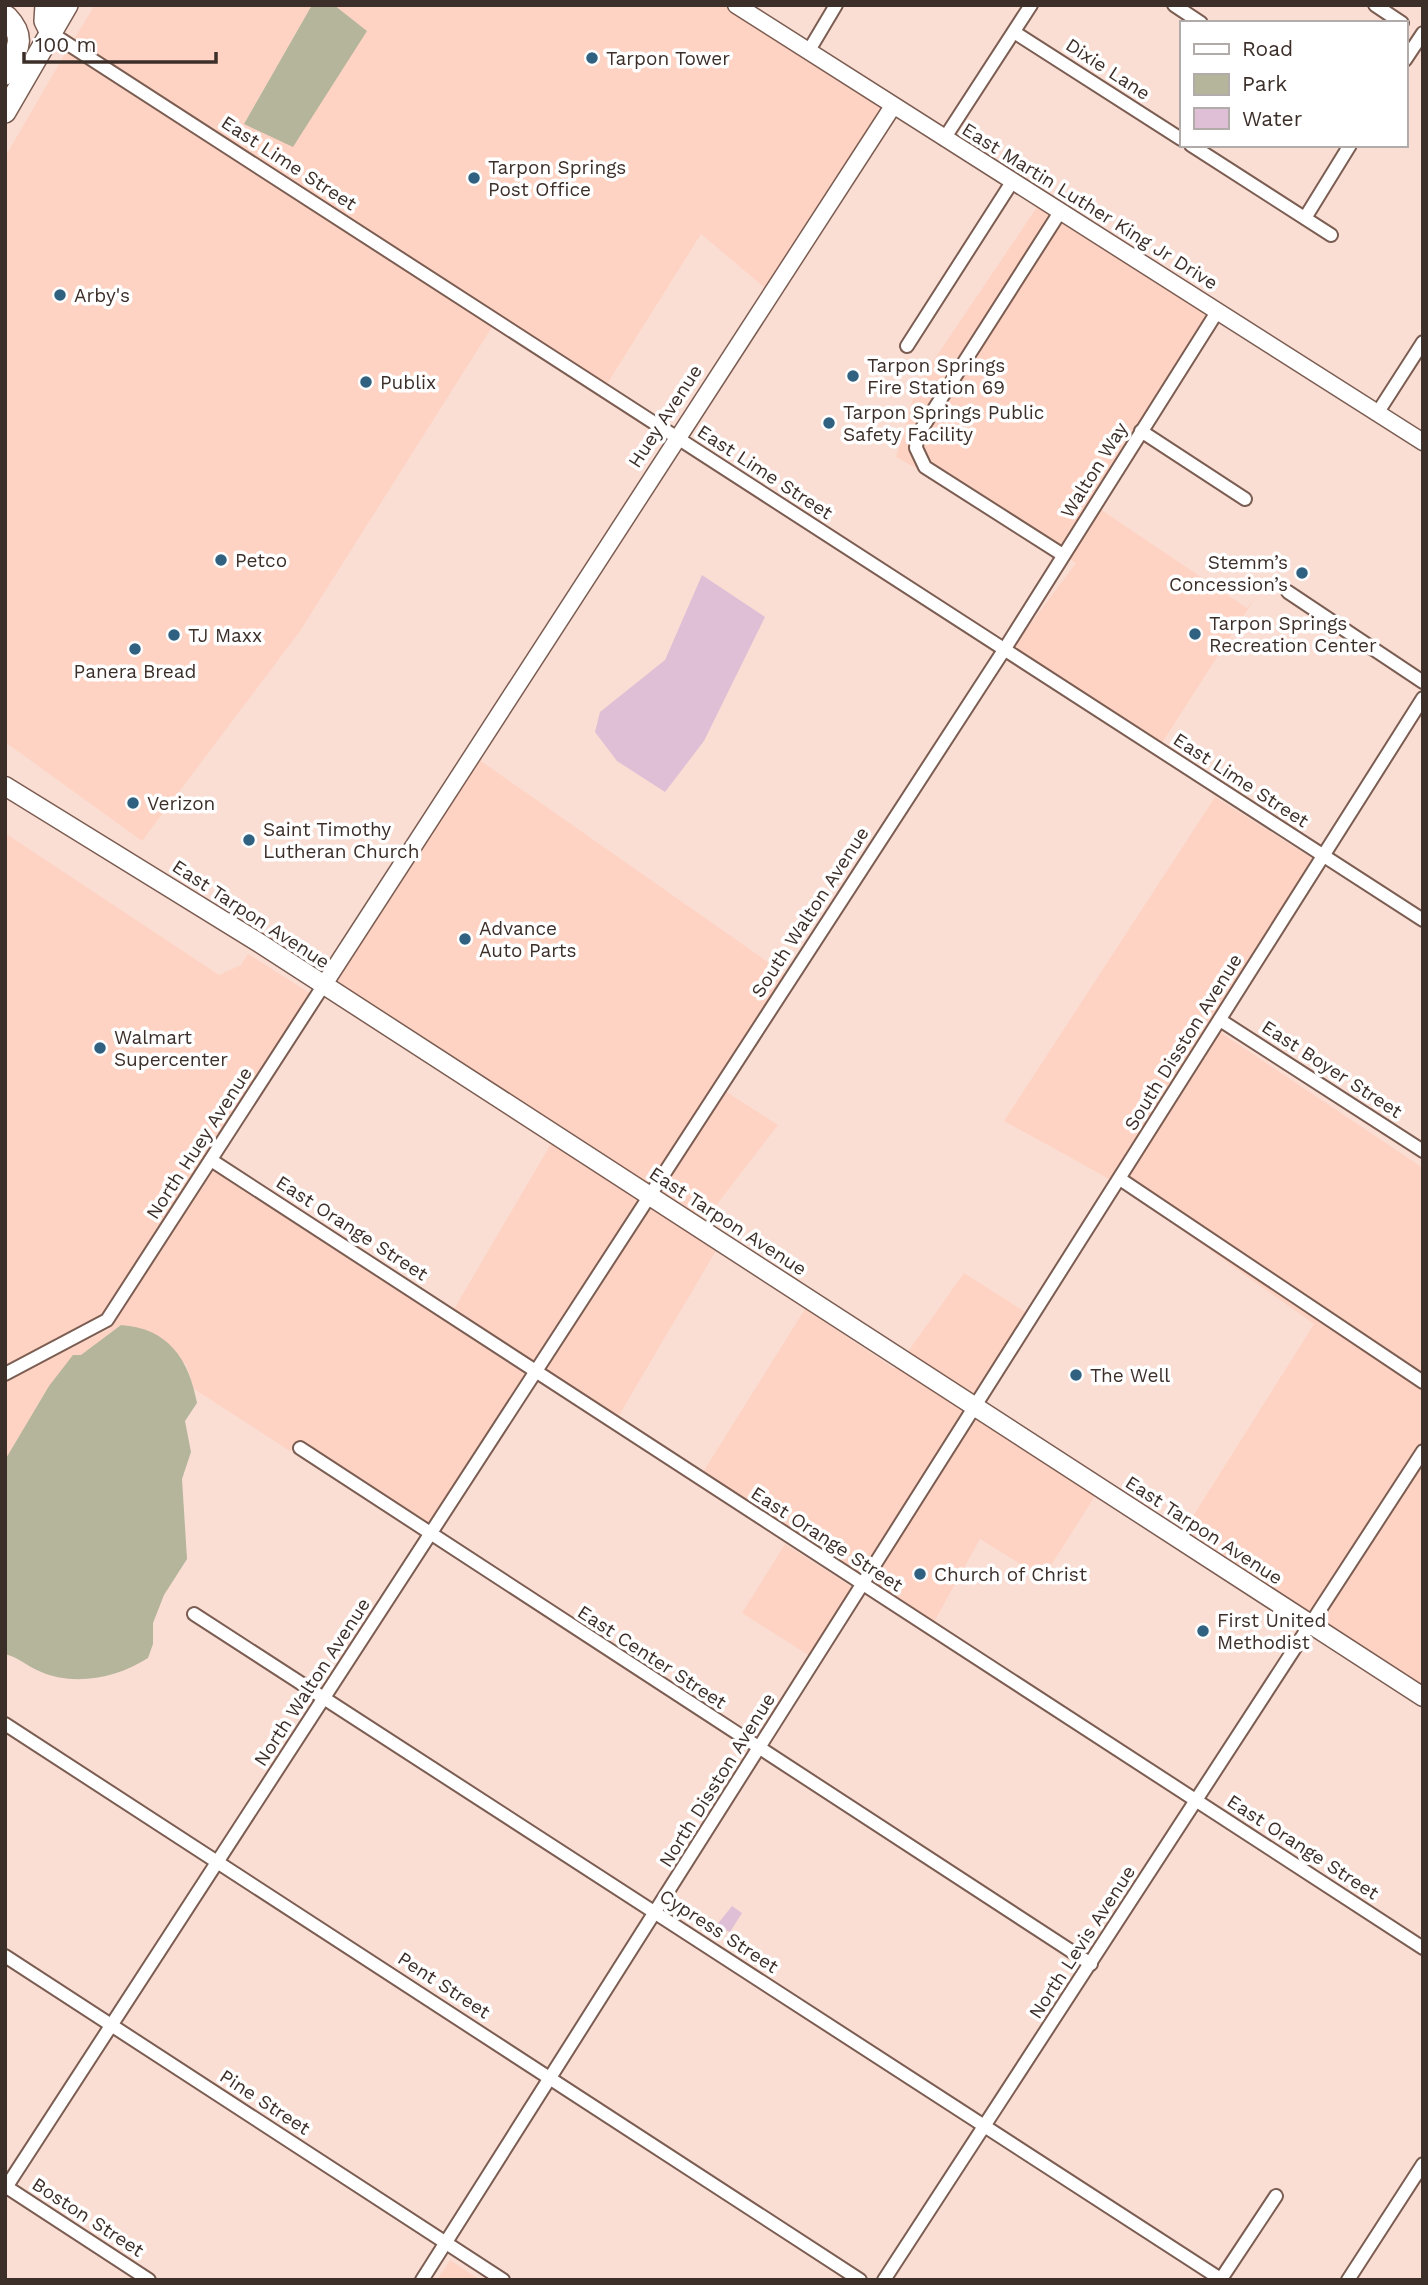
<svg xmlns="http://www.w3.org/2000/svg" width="1428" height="2285" font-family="'Work Sans',sans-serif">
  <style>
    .built { fill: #fed3c3 }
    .green { fill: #b5b59b }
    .water { fill: #dfbfd5 }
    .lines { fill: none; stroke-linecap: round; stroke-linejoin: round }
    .minor-casing { stroke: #7b5d52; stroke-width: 16 }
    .tertiary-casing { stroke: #7b5d52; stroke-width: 19 }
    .secondary-casing { stroke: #7b5d52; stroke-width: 21 }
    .trunk-casing { stroke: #7b5d52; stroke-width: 24 }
    .minor { stroke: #fff; stroke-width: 12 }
    .tertiary { stroke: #fff; stroke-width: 16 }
    .secondary { stroke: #fff; stroke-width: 18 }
    .trunk { stroke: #fff; stroke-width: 21 }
    .poi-dot { fill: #316180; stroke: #fff; stroke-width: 2.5 }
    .labels { text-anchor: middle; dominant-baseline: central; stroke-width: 7; stroke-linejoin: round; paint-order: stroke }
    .poi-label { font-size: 19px; fill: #3c2f2a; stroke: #fff; text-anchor: start }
    .street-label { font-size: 19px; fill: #3c2f2a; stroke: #fff }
  </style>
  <rect width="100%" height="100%" fill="#faded4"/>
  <g class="built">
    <path d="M 95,5 L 312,5 L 244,124 L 367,31 L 334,5 L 722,5 L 883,109 L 765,288 L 701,234 L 607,384 L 74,39 Z"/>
    <path d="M 66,52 L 492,327 L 300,631 L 142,841 L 5,742 L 5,157 Z"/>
    <path d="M 1037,207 L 1050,215 L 912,433 L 910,451 L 919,470 L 896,457 L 917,385 Z"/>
    <path d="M 1061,222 L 1208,315 L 1062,545 L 937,466 L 930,461 L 923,446 L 924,438 Z"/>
    <path d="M 1100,509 L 1247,608 L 1255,598 L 1162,743 L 1013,647 L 1076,563 L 1069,558 Z"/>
    <path d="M 478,759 L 785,974 L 648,1185 L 338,987 L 338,975 Z"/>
    <path d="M 1215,797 L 1313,859 L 1111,1180 L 1004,1121 Z"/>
    <path d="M 5,833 L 219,975 L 241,965 L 248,954 L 310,993 L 102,1315 L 5,1366 Z"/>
    <path d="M 1220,1032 L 1423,1168 L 1423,1373 L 1129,1176 Z"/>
    <path d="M 725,1091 L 778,1125 L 704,1221 L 659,1192 Z"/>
    <path d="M 552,1142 L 640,1198 L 533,1362 L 454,1309 Z"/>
    <path d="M 213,1169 L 525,1374 L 428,1525 L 299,1439 L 290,1451 L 194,1389 L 186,1364 L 121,1325 L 81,1355 L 49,1386 L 5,1460 L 5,1381 L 109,1329 Z"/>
    <path d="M 1141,1201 L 1423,1391 L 1423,1439 L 1310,1615 L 1183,1532 L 1314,1324 Z"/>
    <path d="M 651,1205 L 717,1249 L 618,1417 L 544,1369 Z"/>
    <path d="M 964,1273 L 1027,1313 L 973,1396 L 907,1353 Z"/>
    <path d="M 805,1309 L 895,1369 L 898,1365 L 965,1409 L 861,1575 L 703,1472 Z"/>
    <path d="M 975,1419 L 1097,1493 L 1043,1578 L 980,1539 L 934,1622 L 872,1582 Z"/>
    <path d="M 1423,1464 L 1423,1688 L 1321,1623 Z"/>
    <path d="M 785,1544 L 853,1588 L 810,1656 L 742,1613 Z"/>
    <path d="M 450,2260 L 480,2280 L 437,2280 Z"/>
  </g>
  <g class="green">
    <path d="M 312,5 L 334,5 L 367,31 L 293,147 L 244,124 Z"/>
    <path d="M 121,1325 C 168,1328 189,1359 197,1403 L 185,1421 L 191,1452 L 182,1479 L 187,1559 L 164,1595 L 153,1623 L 153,1644 L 148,1658 C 117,1678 73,1687 39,1671 C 27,1666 18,1657 5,1654 L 5,1460 L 49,1386 L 73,1355 L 81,1355 Z"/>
  </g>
  <g class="water">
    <path d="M 702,575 L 765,617 L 704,741 L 665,792 L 617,761 L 595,732 L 600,712 L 665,660 Z"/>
    <path d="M 732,1906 L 742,1913 L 730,1932 L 716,1926 Z"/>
  </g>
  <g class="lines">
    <g class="minor-casing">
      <g id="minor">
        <path d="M 1174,5 L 1201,23"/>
        <path d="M 1375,5 L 1402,23"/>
        <path d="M 1014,32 L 1181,139"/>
        <path d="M 51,33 L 1423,920"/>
        <path d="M 808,52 L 836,5"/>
        <path d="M 1405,60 L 1423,33"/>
        <path d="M 944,139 L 1031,5"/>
        <path d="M 1191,145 L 1331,235"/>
        <path d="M 1060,212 L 917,436 L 916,448 L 925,467 L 1063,555"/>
        <path d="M 1305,218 L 1350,145"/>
        <path d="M 907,346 L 1012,182"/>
        <path d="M 1378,412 L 1423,342"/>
        <path d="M 1141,431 L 1245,499"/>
        <path d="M 1288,592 L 1423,682"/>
        <path d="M 1220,1020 L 1423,1151"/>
        <path d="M 211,1160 L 1423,1948"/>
        <path d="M 1120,1179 L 1423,1382"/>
        <path d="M 5,1374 L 107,1320 L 323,986"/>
        <path d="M 300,1448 L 1091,1964"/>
        <path d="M 194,1614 L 1222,2280"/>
        <path d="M 5,1724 L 860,2280"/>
        <path d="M 5,1956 L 503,2280"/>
        <path d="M 5,2186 L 149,2280"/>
        <path d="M 5,2189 L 1004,650 L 1217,312"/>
        <path d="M 1221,2279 L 1276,2196"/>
        <path d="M 422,2280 L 1423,698"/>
        <path d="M 884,2280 L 1423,1451"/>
        <path d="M 1348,2280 L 1423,2164"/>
      </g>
    </g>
    <g class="tertiary-casing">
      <g id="tertiary">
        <path d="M 736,5 L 1423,442"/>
        <path d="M 323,986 L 893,106"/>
      </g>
    </g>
    <g class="secondary-casing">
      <path id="secondary" d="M 5,786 L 261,944 L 1423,1697"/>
    </g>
    <g class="trunk-casing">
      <g id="trunk">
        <path d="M 46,5 L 45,21 L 51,33"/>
        <path d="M 5,74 C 17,50 27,38 7,17"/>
        <path d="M 5,112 L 67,5"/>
      </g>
    </g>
    <use href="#minor" class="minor"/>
    <use href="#tertiary" class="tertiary"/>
    <use href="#secondary" class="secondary"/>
    <use href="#trunk" class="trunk"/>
  </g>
  <g class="poi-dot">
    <circle cx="592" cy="58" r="7"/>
    <circle cx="474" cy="178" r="7"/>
    <circle cx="60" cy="295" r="7"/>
    <circle cx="853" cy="376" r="7"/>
    <circle cx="366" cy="382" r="7"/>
    <circle cx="829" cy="423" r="7"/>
    <circle cx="221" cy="560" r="7"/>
    <circle cx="1302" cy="573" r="7"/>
    <circle cx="1195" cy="634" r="7"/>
    <circle cx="174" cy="635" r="7"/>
    <circle cx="135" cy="649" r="7"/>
    <circle cx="133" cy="803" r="7"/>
    <circle cx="249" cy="840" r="7"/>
    <circle cx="465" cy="939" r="7"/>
    <circle cx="100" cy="1048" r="7"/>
    <circle cx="1076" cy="1375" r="7"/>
    <circle cx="920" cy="1574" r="7"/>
    <circle cx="1203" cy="1631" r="7"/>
  </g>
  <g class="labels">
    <g class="poi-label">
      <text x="606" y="58">Tarpon Tower</text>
      <text x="488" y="167">Tarpon Springs<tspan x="488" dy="22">Post Office</tspan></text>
      <text x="74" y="295">Arby's</text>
      <text x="867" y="365">Tarpon Springs<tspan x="867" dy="22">Fire Station 69</tspan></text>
      <text x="380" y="382">Publix</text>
      <text x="843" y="412">Tarpon Springs Public<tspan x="843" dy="22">Safety Facility</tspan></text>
      <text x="235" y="560">Petco</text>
      <text x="1288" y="562" text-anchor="end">Stemm’s<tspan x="1288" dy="22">Concession’s</tspan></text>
      <text x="1209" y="623">Tarpon Springs<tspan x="1209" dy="22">Recreation Center</tspan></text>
      <text x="188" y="635">TJ Maxx</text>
      <text x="135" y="671" text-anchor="middle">Panera Bread</text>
      <text x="147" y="803">Verizon</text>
      <text x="263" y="829">Saint Timothy<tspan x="263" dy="22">Lutheran Church</tspan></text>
      <text x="479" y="928">Advance<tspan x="479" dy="22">Auto Parts</tspan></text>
      <text x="114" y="1037">Walmart<tspan x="114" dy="22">Supercenter</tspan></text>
      <text x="1090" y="1375">The Well</text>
      <text x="934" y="1574">Church of Christ</text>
      <text x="1217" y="1620">First United<tspan x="1217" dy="22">Methodist</tspan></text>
    </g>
    <g class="street-label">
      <text transform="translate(1108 69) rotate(33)">Dixie Lane</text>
      <text transform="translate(289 163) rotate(33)">East Lime Street</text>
      <text transform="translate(1090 206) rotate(32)">East Martin Luther King Jr Drive</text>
      <text transform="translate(665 416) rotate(-57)">Huey Avenue</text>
      <text transform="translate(1094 470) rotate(-58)">Walton Way</text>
      <text transform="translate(765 472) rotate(33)">East Lime Street</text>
      <text transform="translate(1241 780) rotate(33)">East Lime Street</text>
      <text transform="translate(810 912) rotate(-57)">South Walton Avenue</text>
      <text transform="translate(251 914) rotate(33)">East Tarpon Avenue</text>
      <text transform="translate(1183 1042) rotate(-58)">South Disston Avenue</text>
      <text transform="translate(1332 1069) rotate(33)">East Boyer Street</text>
      <text transform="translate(199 1143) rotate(-57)">North Huey Avenue</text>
      <text transform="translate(728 1221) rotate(33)">East Tarpon Avenue</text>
      <text transform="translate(352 1228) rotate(33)">East Orange Street</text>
      <text transform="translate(1204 1530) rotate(33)">East Tarpon Avenue</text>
      <text transform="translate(827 1539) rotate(33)">East Orange Street</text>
      <text transform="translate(652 1657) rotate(33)">East Center Street</text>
      <text transform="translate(312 1682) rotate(-57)">North Walton Avenue</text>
      <text transform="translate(717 1780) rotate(-58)">North Disston Avenue</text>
      <text transform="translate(1303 1847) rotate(33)">East Orange Street</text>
      <text transform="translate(719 1931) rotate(33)">Cypress Street</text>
      <text transform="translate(1082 1942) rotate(-57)">North Levis Avenue</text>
      <text transform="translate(444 1985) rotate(33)">Pent Street</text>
      <text transform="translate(265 2102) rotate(33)">Pine Street</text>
      <text transform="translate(88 2217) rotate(33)">Boston Street</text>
    </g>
  </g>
  <rect width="1428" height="2285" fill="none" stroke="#3c2f2a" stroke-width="14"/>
  <rect x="1180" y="21" width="228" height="126" fill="#ffffff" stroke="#b1acaa" stroke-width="2"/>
  <rect x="1194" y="44" width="35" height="10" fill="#ffffff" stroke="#b1acaa" stroke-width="2"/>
  <text x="1242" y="56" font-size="21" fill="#3c2f2a">Road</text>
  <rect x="1194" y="74" width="35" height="21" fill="#b5b59b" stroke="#b1acaa" stroke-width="2"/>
  <text x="1242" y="91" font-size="21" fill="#3c2f2a">Park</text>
  <rect x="1194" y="108" width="35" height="21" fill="#dfbfd5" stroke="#b1acaa" stroke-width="2"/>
  <text x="1242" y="126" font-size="21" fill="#3c2f2a">Water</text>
  <path d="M24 52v10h192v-10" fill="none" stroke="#3c2f2a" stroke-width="3.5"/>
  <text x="35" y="52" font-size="21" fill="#3c2f2a" stroke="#ffffff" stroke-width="5" paint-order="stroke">100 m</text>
</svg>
